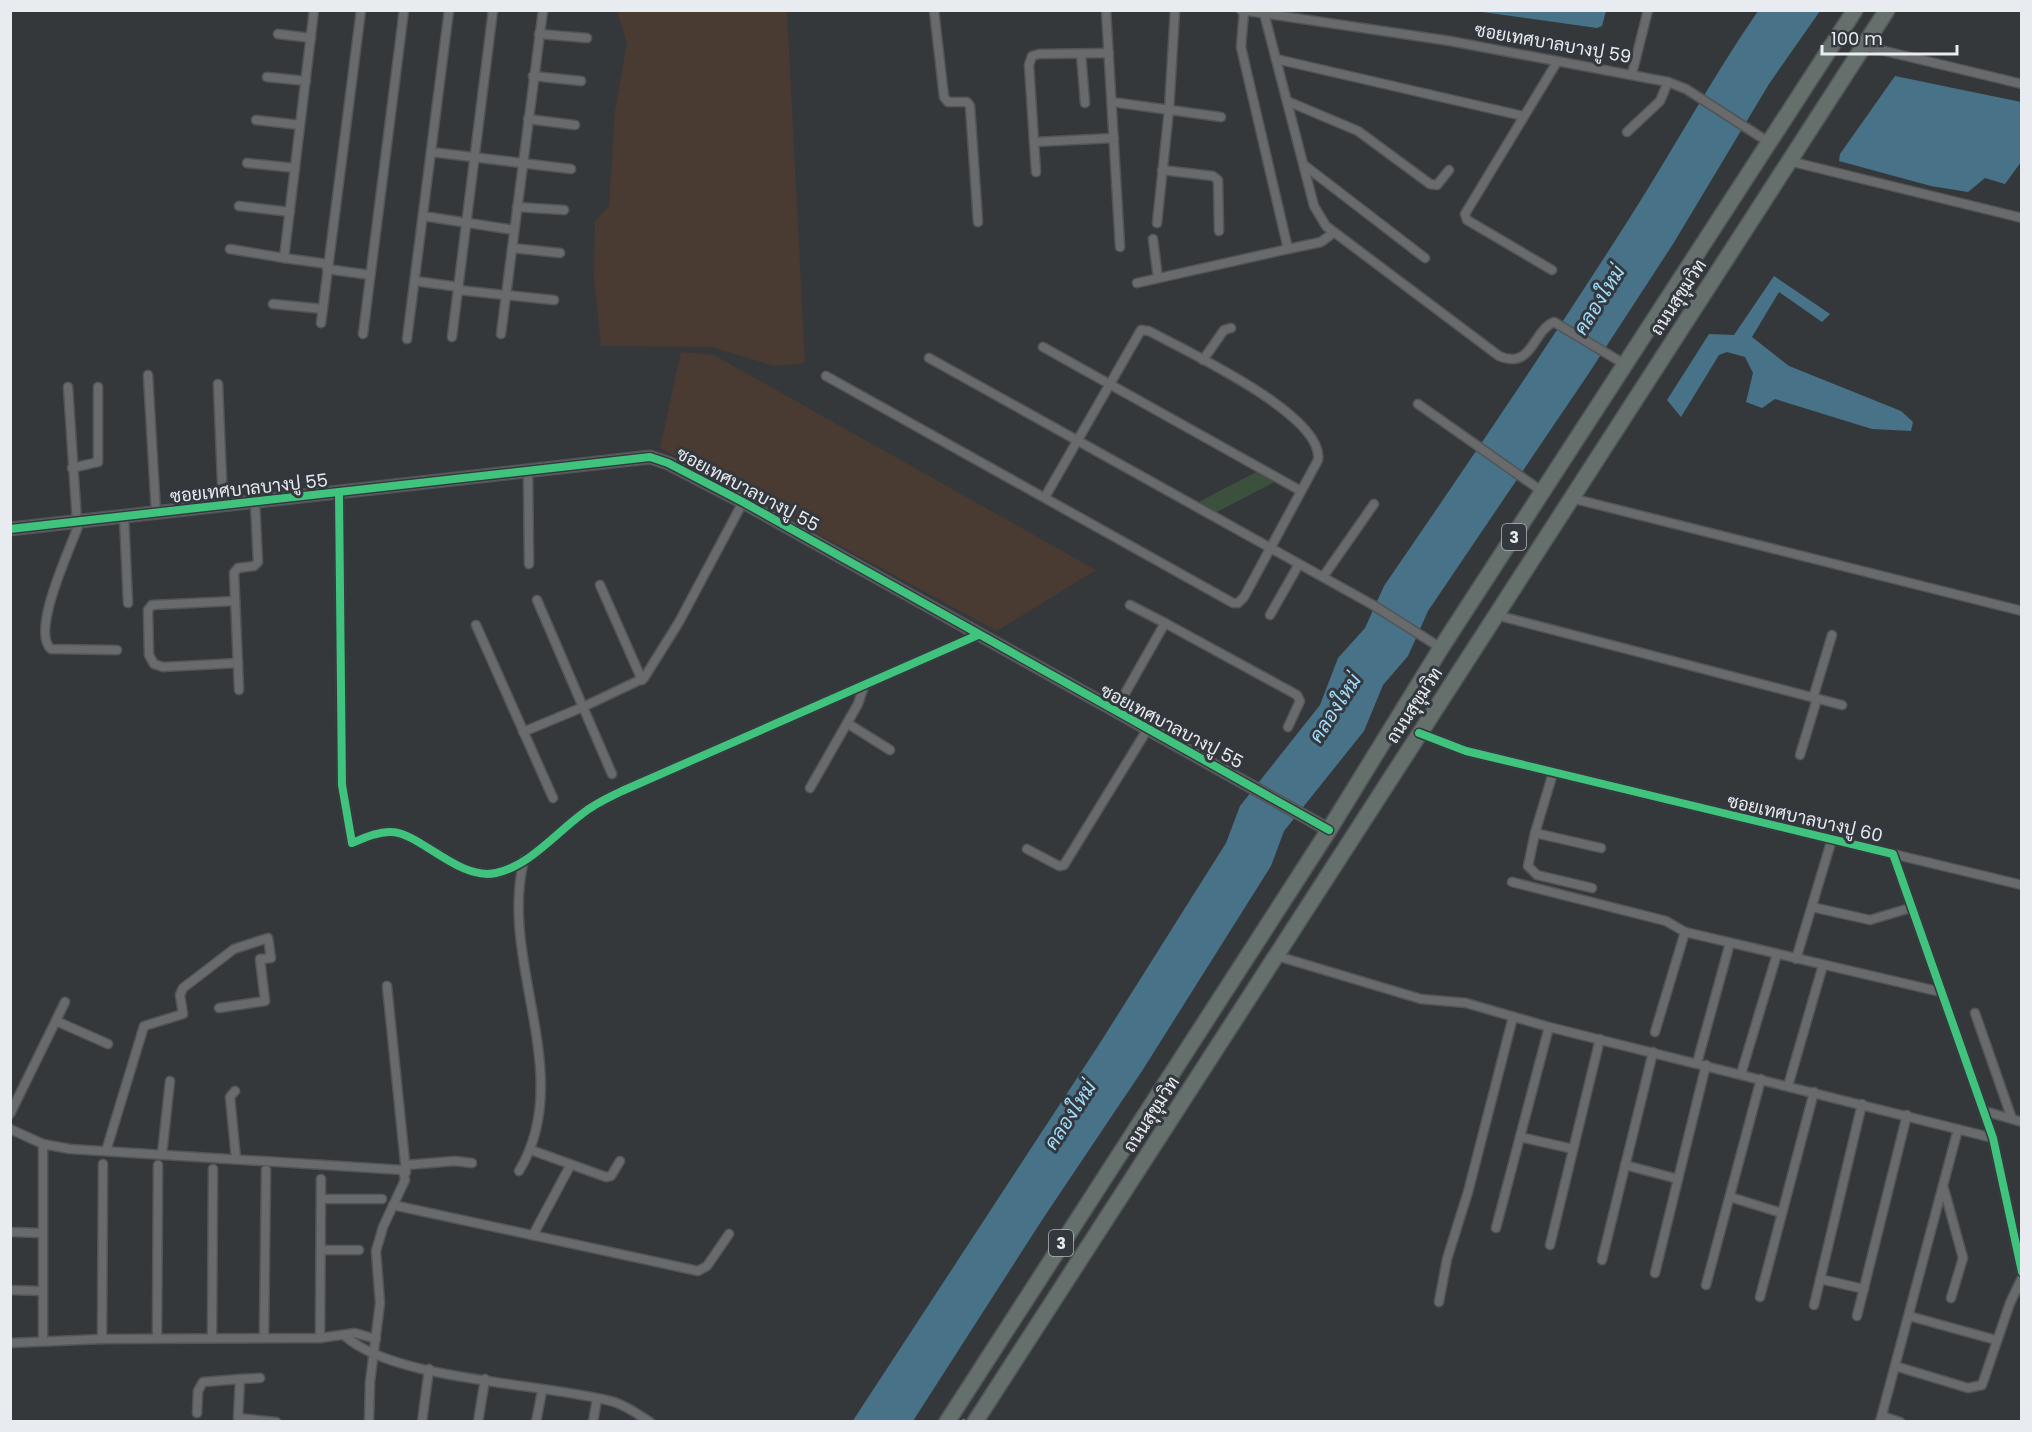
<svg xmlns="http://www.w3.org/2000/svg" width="2032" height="1432" font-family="Poppins,Sarabun,sans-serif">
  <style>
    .industrial { fill: #493a32 }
    .green { fill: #3c503e }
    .water { fill: #487288 }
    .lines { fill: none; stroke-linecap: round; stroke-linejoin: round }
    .street-casing { stroke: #525558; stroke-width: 11 }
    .secondary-casing { stroke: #525558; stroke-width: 15 }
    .highway-casing { stroke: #525558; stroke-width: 18 }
    .street { stroke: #686a6c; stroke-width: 8 }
    .secondary { stroke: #686a6c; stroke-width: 12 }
    .highway { stroke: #656f6b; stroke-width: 15 }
    .rail { stroke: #6d6f72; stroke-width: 3; stroke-dasharray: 12 6; stroke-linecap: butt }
    .cycleway-casing { stroke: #32383e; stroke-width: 11 }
    .cycleway { stroke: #40c37c; stroke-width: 8 }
    .labels { text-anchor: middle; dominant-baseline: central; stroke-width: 6; stroke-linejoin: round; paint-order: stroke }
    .shield { fill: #32383e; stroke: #b1b6bb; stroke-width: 1.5 }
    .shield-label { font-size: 16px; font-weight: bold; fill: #e8ecf0 }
    .street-label { font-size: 18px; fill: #e8ecf0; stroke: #32383e }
    .water-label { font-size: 20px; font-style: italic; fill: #a2ddfc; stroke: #32383e }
  </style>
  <rect width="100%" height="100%" fill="#35383b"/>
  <g class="industrial">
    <path d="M 617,11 L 787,11 L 805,363 L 774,366 L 713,347 L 601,346 L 594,278 L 595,221 L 609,206 L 615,111 L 627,43 Z"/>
    <path d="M 681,352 L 714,355 L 1096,570 L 997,631 L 660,448 Z"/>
  </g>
  <path class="green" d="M 1260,470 L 1278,480 L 1211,515 L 1193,505 Z"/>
  <g class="water">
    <path d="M 1475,11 L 1606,11 L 1602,26 L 1597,28 Z"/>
    <path d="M 1758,11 L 1820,11 L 1769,84 L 1673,244 L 1589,373 L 1428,611 L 1408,656 L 1383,685 L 1364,731 L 1284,831 L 1271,866 L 1142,1071 L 1044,1217 L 913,1421 L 852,1422 L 1100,1043 L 1226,843 L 1240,806 L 1320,705 L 1338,658 L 1365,628 L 1384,586 C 1467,465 1550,343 1629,219 C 1673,150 1712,78 1758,11 Z"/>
    <path d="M 1895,76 L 2021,102 L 2021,162 L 2005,184 L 1985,178 L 1968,192 L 1931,186 L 1839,161 L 1840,154 Z"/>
    <path d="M 1774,276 L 1830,314 L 1822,322 L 1779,292 L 1752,337 L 1789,366 L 1901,411 L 1913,422 L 1911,431 L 1872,429 L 1775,399 L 1762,408 L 1746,402 L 1753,373 L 1745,357 L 1727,352 L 1719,355 L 1681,417 L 1667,400 L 1709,334 L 1734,335 Z"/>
  </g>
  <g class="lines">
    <g class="street-casing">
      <g id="street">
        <path d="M 314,10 L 284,258 L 328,264"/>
        <path d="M 934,10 L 944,97 L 948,102 L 967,102 L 970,106 L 978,222"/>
        <path d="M 1106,10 L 1120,247"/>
        <path d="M 1241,10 L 1450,41 L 1668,82 L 1686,89 L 1770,143"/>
        <path d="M 1264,13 L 1314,206 L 1326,226 L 1499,356 C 1533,370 1532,331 1554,322 L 1626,365"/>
        <path d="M 278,34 L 311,38"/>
        <path d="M 539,34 L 587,38"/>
        <path d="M 1864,46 L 2022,84"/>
        <path d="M 1081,54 L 1085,103"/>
        <path d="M 1276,59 L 1523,116"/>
        <path d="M 1632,74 L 1648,10"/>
        <path d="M 533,76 L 581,81"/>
        <path d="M 267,77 L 306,81"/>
        <path d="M 1287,101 L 1358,131 L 1430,184 L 1437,185 L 1449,170"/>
        <path d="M 1112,102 L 1221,117"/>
        <path d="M 528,119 L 575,125"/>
        <path d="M 256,120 L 300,125"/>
        <path d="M 1627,132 L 1660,101 L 1668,82"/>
        <path d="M 1034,142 L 1114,138"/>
        <path d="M 431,152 L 571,169"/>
        <path d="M 1789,161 L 2022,218"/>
        <path d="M 247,163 L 295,168"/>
        <path d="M 1304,165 L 1425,258"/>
        <path d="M 1162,170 L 1213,176 L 1218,180 L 1219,231"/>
        <path d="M 1036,172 L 1029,65 L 1032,56 L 1039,54 L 1109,53"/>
        <path d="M 239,206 L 290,212"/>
        <path d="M 517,207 L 564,210"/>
        <path d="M 423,216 L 514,230"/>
        <path d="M 1157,223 L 1169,110 L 1175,10"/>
        <path d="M 1153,239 L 1158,278"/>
        <path d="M 512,248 L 560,253"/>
        <path d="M 230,249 L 284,258"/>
        <path d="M 1288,249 L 1321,242 L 1333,233"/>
        <path d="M 327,269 L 370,275"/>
        <path d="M 1552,270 L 1467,220 L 1465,214 L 1557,62"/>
        <path d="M 415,281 L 459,287"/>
        <path d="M 1137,283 L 1288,249 L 1241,47 L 1244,11"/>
        <path d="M 458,290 L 554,300"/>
        <path d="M 273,304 L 323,309"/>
        <path d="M 321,323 L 361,10"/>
        <path d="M 363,334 L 404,10"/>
        <path d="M 501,334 L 543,10"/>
        <path d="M 452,337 L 493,10"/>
        <path d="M 407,339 L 449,10"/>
        <path d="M 1043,347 L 1301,491"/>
        <path d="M 929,358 L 1373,605 L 1441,648"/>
        <path d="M 1203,360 L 1224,330 L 1231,328"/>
        <path d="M 148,375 L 156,513"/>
        <path d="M 826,376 L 1233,603 L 1238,603 L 1244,597 L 1318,460 C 1325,415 1184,350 1149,331 L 1141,330 L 1045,497"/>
        <path d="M 218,384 L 223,506"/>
        <path d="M 68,387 L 77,522"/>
        <path d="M 1418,404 L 1543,492"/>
        <path d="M 72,468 L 98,462 L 98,387"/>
        <path d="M 528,471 L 529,564"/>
        <path d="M 339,493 L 342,785 L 352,843 C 364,838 379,831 392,832 C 420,833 459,881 496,873 C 529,866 556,833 582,814 C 594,804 608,798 622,791 L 978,635"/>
        <path d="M 1571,498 L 2022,611"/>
        <path d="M 124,517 L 128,603"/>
        <path d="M 80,521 C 72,545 30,631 51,649 L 117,650"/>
        <path d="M 1323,577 L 1374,504"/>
        <path d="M 600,585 L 642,680"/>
        <path d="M 235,601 L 152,605 L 148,610 L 149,655 L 154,664 L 163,667 L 238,663"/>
        <path d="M 1270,615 L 1299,564"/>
        <path d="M 1496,615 L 1842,705"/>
        <path d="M 1165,623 L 1297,695 L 1300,701 L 1288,727"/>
        <path d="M 476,625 L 553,798"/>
        <path d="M 239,690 L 234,573 L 238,568 L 254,566 L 258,562 L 255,503"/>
        <path d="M 1813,698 L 1832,635"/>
        <path d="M 1115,711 L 1165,623 L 1130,605"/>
        <path d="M 847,723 L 890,750"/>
        <path d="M 523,732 L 583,707 L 537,600"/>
        <path d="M 1419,733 L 1466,751 L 1893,854 L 1993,1138 L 2022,1272"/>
        <path d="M 1800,755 L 1817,699"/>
        <path d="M 1553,773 L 1535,833 L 1528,866 L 1537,875 L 1592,888"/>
        <path d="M 612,774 L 583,707 L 644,678 L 679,622 L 743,502"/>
        <path d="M 810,788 L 858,704 L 864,686"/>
        <path d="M 1535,833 L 1601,848"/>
        <path d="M 1027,849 L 1059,866 L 1064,865 L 1147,730"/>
        <path d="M 1893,854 L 2022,885"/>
        <path d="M 1512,882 L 1666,921 L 1685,932 L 1941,992"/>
        <path d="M 1812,907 L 1870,920 L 1910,908"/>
        <path d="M 1277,956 L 1421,999 L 1466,1003 L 1549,1027 L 1993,1138"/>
        <path d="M 1796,959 L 1832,839"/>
        <path d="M 387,986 L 406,1172"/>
        <path d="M 1975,1013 L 2012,1119"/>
        <path d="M 56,1021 L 108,1044"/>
        <path d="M 1655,1032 L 1685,932"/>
        <path d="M 1697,1063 L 1730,943"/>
        <path d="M 1741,1074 L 1777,954"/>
        <path d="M 1788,1086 L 1823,965"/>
        <path d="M 235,1091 L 230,1097 L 236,1159"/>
        <path d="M 1984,1111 L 2022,1122"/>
        <path d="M 10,1114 L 65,1002"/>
        <path d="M 10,1129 L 43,1144 L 70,1149 L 403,1170 L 405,1180 L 383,1227 L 376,1251 L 380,1303 L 370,1382 L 369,1422"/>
        <path d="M 1520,1137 L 1573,1149"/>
        <path d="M 531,1150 L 606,1177 L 611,1176 L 620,1161"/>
        <path d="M 106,1151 L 144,1026 L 183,1014 L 180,995 L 183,988 L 234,949 L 268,938 L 271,958 L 260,959 L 265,1001 L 219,1008"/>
        <path d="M 162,1154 L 170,1081"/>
        <path d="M 406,1165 L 455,1161 L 472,1163"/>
        <path d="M 1625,1165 L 1678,1179"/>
        <path d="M 519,1171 C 577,1075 498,962 524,860"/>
        <path d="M 1944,1189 L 1963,1258 L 1951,1298"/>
        <path d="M 1730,1197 L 1782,1213"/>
        <path d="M 321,1199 L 382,1199"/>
        <path d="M 393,1205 L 698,1271 L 707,1266 L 729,1234"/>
        <path d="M 1496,1228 L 1549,1027"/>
        <path d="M 10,1232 L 42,1233"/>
        <path d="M 533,1235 L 570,1166"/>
        <path d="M 1550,1245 L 1600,1039"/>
        <path d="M 321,1250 L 359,1250"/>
        <path d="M 1602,1260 L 1653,1052"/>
        <path d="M 1655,1273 L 1706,1065"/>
        <path d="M 1820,1279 L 1864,1289"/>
        <path d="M 1706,1285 L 1761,1079"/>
        <path d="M 10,1290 L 41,1291"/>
        <path d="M 1760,1297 L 1814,1092"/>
        <path d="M 1439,1302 L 1447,1259 L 1468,1192 L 1513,1017"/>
        <path d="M 1814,1305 L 1862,1104"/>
        <path d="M 1857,1316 L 1907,1115"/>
        <path d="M 1909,1316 L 1996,1340"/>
        <path d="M 345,1336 C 394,1381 547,1383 614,1402 C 627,1406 639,1415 650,1422"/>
        <path d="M 264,1337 L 266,1170"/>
        <path d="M 157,1338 L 158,1165"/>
        <path d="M 212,1338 L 213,1169"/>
        <path d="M 320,1338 L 321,1179"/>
        <path d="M 102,1339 L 103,1164"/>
        <path d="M 43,1341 L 43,1144"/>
        <path d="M 10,1343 L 102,1339 L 320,1338 L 355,1333 L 376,1339"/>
        <path d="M 1895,1366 L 1968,1388 L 1982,1385 L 2010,1303 L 2022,1278"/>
        <path d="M 260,1378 L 240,1379 L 238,1418 L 276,1422"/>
        <path d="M 197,1413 L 198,1391 L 203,1382 L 240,1379"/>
        <path d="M 1882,1416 L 1900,1422"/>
        <path d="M 422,1422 L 429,1369"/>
        <path d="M 478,1422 L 485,1379"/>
        <path d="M 536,1422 L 542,1391"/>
        <path d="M 593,1422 L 597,1399"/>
        <path d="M 1880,1422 L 1958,1129"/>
      </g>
    </g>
    <g class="secondary-casing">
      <path id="secondary" d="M 10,529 L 650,457 L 668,463 L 743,502 L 1329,830"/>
    </g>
    <g class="highway-casing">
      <g id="highway">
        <path d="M 947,1422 L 1329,830 L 1441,648 L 1855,10"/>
        <path d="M 975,1422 L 1887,10"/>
      </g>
    </g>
    <use href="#street" class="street"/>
    <use href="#secondary" class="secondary"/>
    <use href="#highway" class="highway"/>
    <path class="rail" d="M 963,1422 L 964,1419"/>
    <g class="cycleway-casing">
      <g id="cycleway">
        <path d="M 339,493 L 342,785 L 352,843 C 364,838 379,831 392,832 C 420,833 459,881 496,873 C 529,866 556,833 582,814 C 594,804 608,798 622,791 L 978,635"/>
        <path d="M 10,529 L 650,457 L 668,463 L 743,502 L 1329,830"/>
        <path d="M 1419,733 L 1466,751 L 1893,854 L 1993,1138 L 2022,1272"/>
      </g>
    </g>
    <use href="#cycleway" class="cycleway"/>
  </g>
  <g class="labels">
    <g class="shield">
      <rect x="1502" y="524" width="24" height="26" rx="4.5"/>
      <rect x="1049" y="1230" width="24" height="26" rx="4.5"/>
    </g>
    <g class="shield-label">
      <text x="1514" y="537">3</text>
      <text x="1061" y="1243">3</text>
    </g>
    <g class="street-label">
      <text transform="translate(1553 43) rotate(10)">ซอยเทศบาลบางปู 59</text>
      <text transform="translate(1678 297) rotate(-57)">ถนนสุขุมวิท</text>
      <text transform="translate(249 488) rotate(-6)">ซอยเทศบาลบางปู 55</text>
      <text transform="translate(748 489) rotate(28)">ซอยเทศบาลบางปู 55</text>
      <text transform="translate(1414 705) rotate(-57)">ถนนสุขุมวิท</text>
      <text transform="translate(1172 726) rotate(28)">ซอยเทศบาลบางปู 55</text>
      <text transform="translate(1805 818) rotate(13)">ซอยเทศบาลบางปู 60</text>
      <text transform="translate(1151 1114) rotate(-57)">ถนนสุขุมวิท</text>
    </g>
    <g class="water-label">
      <text transform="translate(1599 300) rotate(-58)">คลองใหม่</text>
      <text transform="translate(1335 708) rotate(-57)">คลองใหม่</text>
      <text transform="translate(1070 1115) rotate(-57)">คลองใหม่</text>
    </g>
  </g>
  <rect width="2032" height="1432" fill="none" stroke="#e8ecf0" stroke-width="24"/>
  <path d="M1822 45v9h135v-9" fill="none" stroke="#e8ecf0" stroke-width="3"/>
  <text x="1831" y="45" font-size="18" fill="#e8ecf0" stroke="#32383e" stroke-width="4.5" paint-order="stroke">100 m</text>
</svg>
